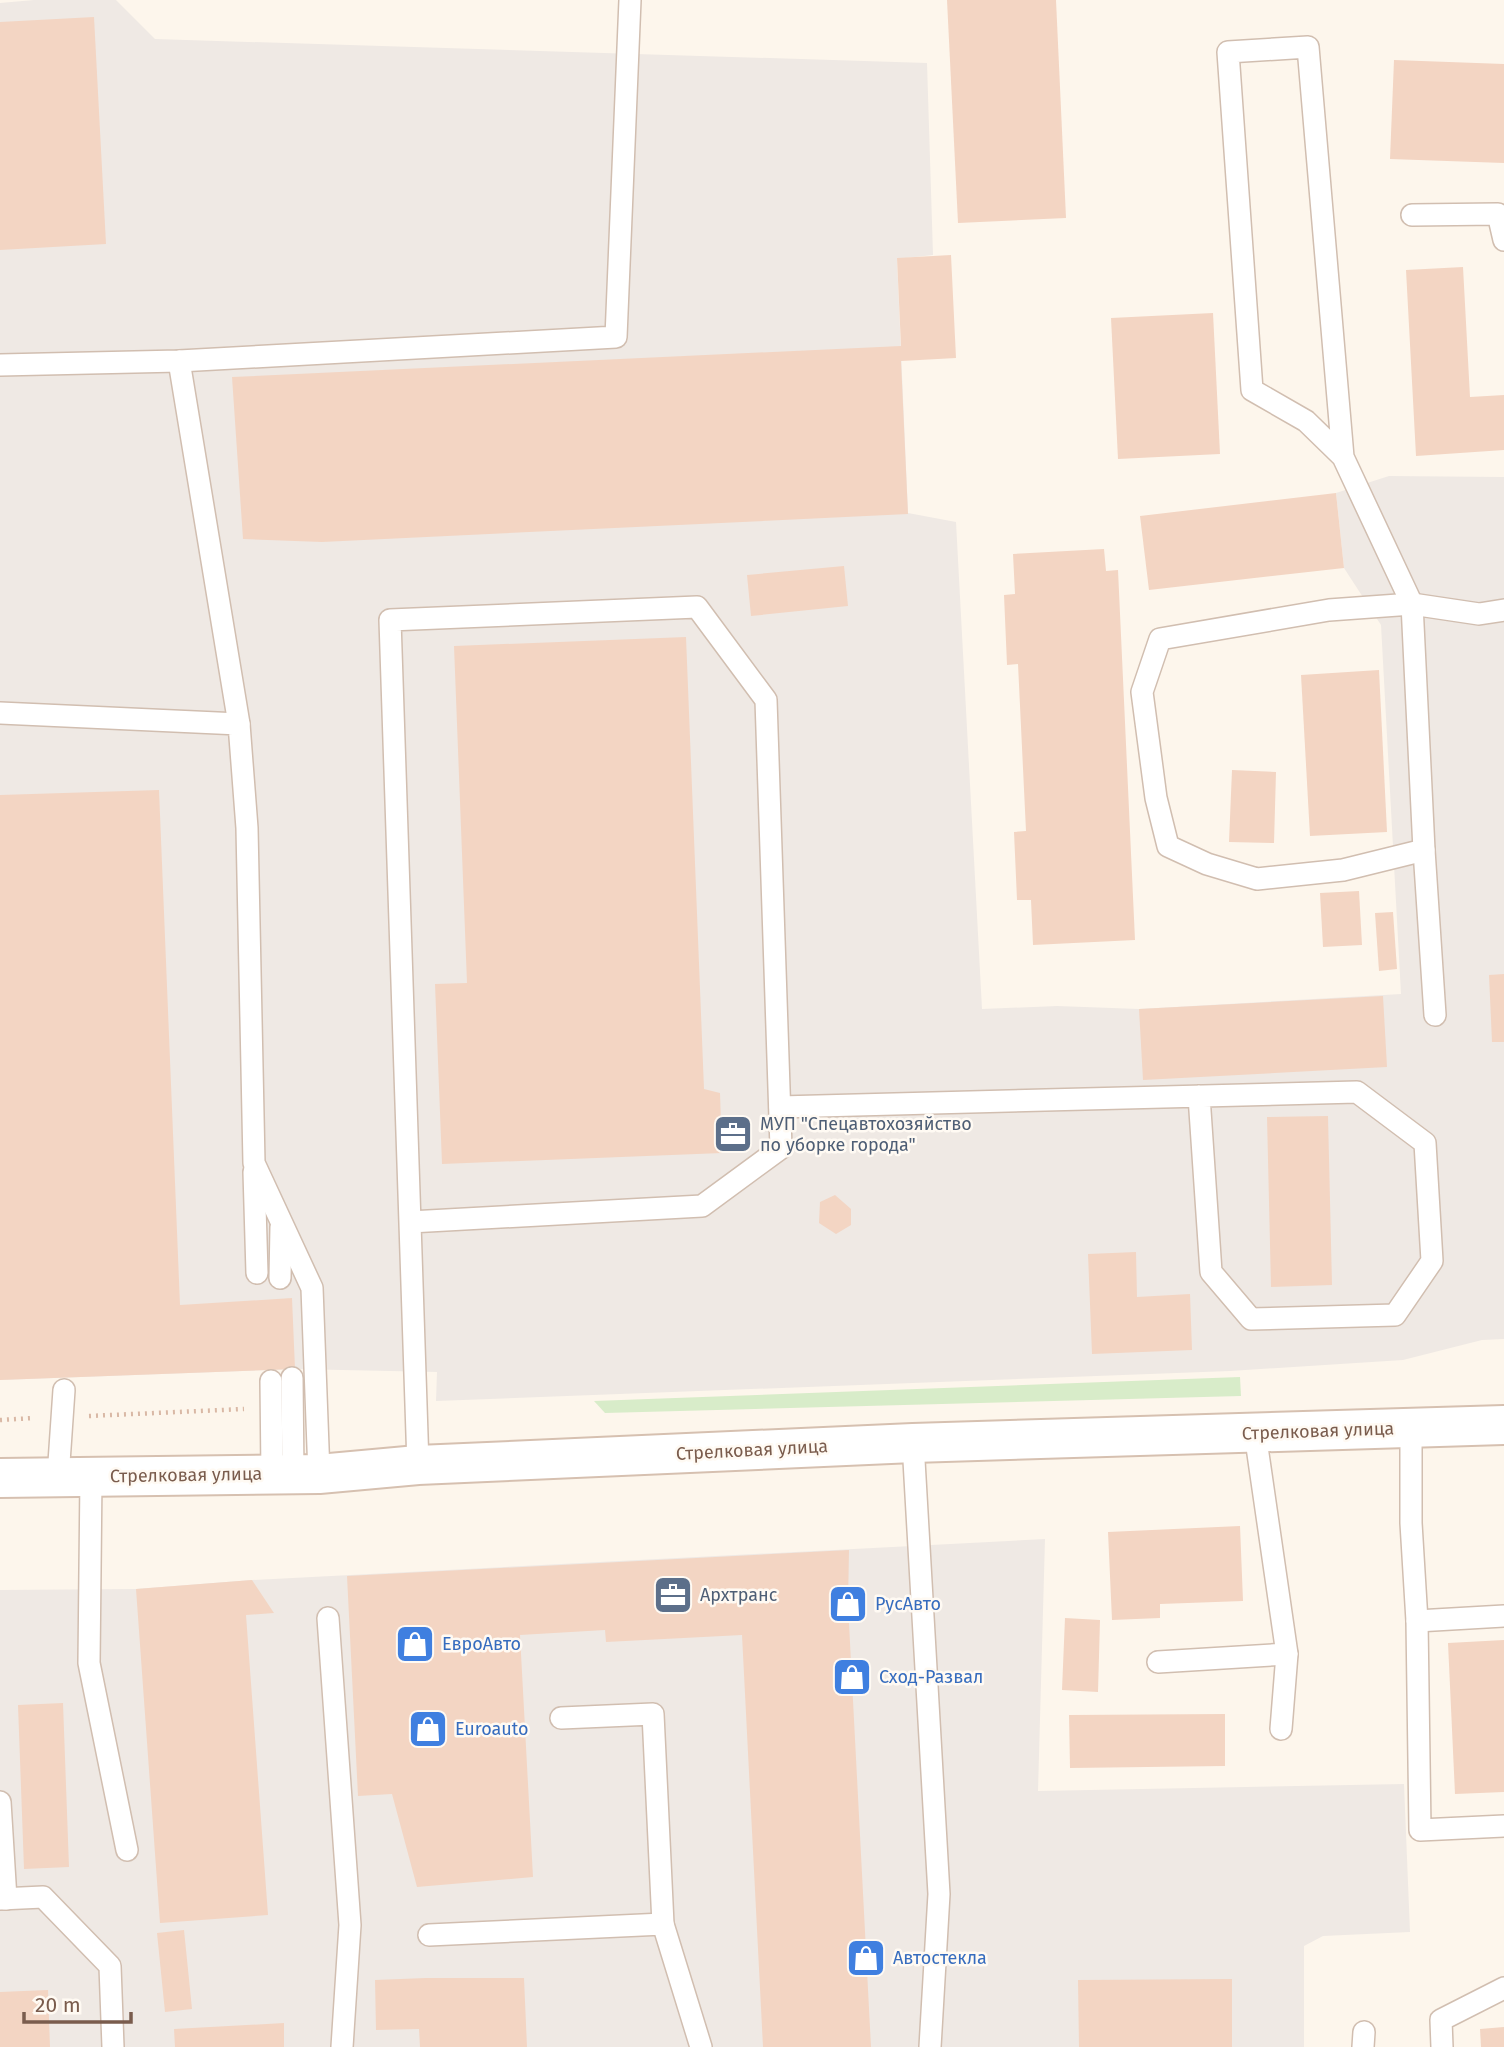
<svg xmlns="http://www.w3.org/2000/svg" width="1504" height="2047" font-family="'Fira Sans',sans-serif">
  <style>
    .industrial { fill: #efe9e4 }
    .green { fill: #d8ecc9 }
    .building { fill: #f3d5c3 }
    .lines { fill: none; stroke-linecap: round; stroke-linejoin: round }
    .lane-casing { stroke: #d1beb0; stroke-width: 24 }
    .secondary-casing { stroke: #d6c0b0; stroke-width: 42 }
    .path { stroke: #d9b8a5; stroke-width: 4.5; stroke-dasharray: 2 5; stroke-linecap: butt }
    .lane { stroke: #fff; stroke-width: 21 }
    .secondary { stroke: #fff; stroke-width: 38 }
    .labels { text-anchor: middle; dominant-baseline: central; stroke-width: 5; stroke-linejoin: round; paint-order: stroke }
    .service-label { font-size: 18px; fill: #4e5e75; stroke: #fffaf3; text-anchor: start }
    .street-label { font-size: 18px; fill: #7a5c4d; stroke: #fffaf3 }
    .shop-label { font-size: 18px; fill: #366cbe; stroke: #fffaf3; text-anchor: start }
  </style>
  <rect width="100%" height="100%" fill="#fdf6ec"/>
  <g class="industrial">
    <path d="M 34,0 L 116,0 L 155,39 L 927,63 L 933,255 L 897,259 L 908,513 L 956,522 L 982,1009 L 1057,1006 L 1139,1009 L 1401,994 L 1381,625 L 1344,568 L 1336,493 L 1389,476 L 1504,477 L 1504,1339 L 1482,1340 L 1403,1360 L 1230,1371 L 436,1401 L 437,1372 L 295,1369 L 0,1380 L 0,3 Z"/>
    <path d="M 1045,1539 L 1038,1791 L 1404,1784 L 1410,1932 L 1323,1936 L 1304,1946 L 1304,2047 L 0,2047 L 0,1590 L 136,1589 L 252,1580 Z"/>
  </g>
  <path class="green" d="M 1240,1377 L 1241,1396 L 605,1413 L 594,1401 Z"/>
  <g class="building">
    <path d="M 947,0 L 1056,0 L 1066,218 L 958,223 Z"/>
    <path d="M 94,17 L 106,244 L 0,250 L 0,22 Z"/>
    <path d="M 1394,60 L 1504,64 L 1504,163 L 1390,159 Z"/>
    <path d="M 951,255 L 956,358 L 901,361 L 908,514 L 322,542 L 243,539 L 232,377 L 901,346 L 897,258 Z"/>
    <path d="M 1463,267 L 1470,397 L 1504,395 L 1504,450 L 1416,456 L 1406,270 Z"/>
    <path d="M 1213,313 L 1220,454 L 1118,459 L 1111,318 Z"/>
    <path d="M 1336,493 L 1344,568 L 1149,590 L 1140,516 Z"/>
    <path d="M 1104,549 L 1106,571 L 1118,570 L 1135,940 L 1033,945 L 1031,900 L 1017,900 L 1014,832 L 1026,831 L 1018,664 L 1007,665 L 1004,595 L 1015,594 L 1013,554 Z"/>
    <path d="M 844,566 L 848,606 L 751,616 L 747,575 Z"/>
    <path d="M 686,637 L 704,1089 L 720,1093 L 722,1153 L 442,1164 L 435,984 L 467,983 L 454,646 Z"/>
    <path d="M 1379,670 L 1387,832 L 1310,836 L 1301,675 Z"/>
    <path d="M 1232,770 L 1276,772 L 1274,843 L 1229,842 Z"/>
    <path d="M 159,790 L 180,1305 L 292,1298 L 295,1369 L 0,1380 L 0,795 Z"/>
    <path d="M 1359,891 L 1362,945 L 1323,947 L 1320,893 Z"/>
    <path d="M 1393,912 L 1397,969 L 1379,971 L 1375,913 Z"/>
    <path d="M 1504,974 L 1504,1042 L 1492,1042 L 1489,975 Z"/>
    <path d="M 1383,996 L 1387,1067 L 1143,1080 L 1139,1009 Z"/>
    <path d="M 1328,1116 L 1332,1285 L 1271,1287 L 1267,1117 Z"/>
    <path d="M 835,1195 L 851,1209 L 851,1225 L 836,1234 L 819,1223 L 820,1202 Z"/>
    <path d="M 1136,1252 L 1137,1297 L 1190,1294 L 1192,1350 L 1092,1354 L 1088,1254 Z"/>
    <path d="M 1240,1526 L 1243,1601 L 1160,1604 L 1160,1618 L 1112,1620 L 1108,1532 Z"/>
    <path d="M 849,1550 L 848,1604 L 871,2047 L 763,2047 L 742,1635 L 606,1642 L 605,1630 L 520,1635 L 533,1877 L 417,1887 L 392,1794 L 358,1796 L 347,1576 Z"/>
    <path d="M 252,1580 L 274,1613 L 246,1615 L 268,1915 L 160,1923 L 136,1589 Z"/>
    <path d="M 1065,1618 L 1100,1620 L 1098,1692 L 1062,1690 Z"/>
    <path d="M 1504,1640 L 1504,1792 L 1455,1794 L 1448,1643 Z"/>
    <path d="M 63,1703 L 69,1867 L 24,1869 L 18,1705 Z"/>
    <path d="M 1225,1714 L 1225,1766 L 1070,1768 L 1069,1715 Z"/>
    <path d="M 184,1930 L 192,2009 L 165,2012 L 157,1933 Z"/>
    <path d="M 426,1978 L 524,1978 L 527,2047 L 420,2047 L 419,2029 L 376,2030 L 375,1980 Z"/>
    <path d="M 1232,1979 L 1232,2047 L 1079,2047 L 1078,1980 Z"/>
    <path d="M 48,1990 L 50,2047 L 0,2047 L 0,1992 Z"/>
    <path d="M 284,2023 L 284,2047 L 175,2047 L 174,2029 Z"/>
    <path d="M 1504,2027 L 1504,2047 L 1481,2047 L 1480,2029 Z"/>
  </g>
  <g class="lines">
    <g class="lane-casing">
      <g id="lane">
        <path d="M 1412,215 L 1498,214 L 1504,240"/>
        <path d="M 179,361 L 239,724"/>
        <path d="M 0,365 L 179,361 L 616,337 L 630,0"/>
        <path d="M 1343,457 L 1306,421 L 1252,390 L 1228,52 L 1308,47 L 1343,457 L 1412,604 L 1424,850 L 1435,1015"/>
        <path d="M 0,713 L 239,724 L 247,828 L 254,1163 L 312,1288 L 319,1474"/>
        <path d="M 1424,850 L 1343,870 L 1257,879 L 1207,864 L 1168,846 L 1156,798 L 1142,692 L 1160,639 L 1329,610 L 1412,604 L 1479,614 L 1504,610"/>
        <path d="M 780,1107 L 1357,1092 L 1425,1143 L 1432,1261 L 1395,1315 L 1251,1319 L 1211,1272 L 1199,1096"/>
        <path d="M 254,1172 L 257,1273"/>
        <path d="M 410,1222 L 702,1206 L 781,1148 L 766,700 L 697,607 L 390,620 L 418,1465"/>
        <path d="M 280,1278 L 281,1227"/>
        <path d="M 292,1378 L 293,1475"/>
        <path d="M 271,1381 L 272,1474"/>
        <path d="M 1411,1428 L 1411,1523 L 1417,1621 L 1420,1830 L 1504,1826"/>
        <path d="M 1255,1433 L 1287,1654 L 1281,1729"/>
        <path d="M 913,1443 L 939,1894 L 930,2047"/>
        <path d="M 58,1477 L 64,1390"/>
        <path d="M 91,1477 L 89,1663 L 127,1850"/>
        <path d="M 328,1618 L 350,1925 L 342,2047"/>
        <path d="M 1417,1621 L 1504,1616"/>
        <path d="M 1158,1662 L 1287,1654"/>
        <path d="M 561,1718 L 653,1714 L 663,1924"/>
        <path d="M 0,1802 L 6,1899"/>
        <path d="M 0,1899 L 43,1897 L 110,1966 L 113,2047"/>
        <path d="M 429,1935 L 663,1924 L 701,2047"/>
        <path d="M 1363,2047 L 1364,2032"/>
        <path d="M 1442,2047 L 1441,2020 L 1504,1988"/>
      </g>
    </g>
    <g class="secondary-casing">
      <path id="secondary" d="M 0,1478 L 319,1474 L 418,1465 L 913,1443 L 1504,1425"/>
    </g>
    <g class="path">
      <path d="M 89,1416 L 244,1409"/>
      <path d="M 0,1420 L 34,1418"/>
    </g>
    <use href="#lane" class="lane"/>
    <use href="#secondary" class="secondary"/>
  </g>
  <defs>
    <g id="office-square" transform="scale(2.0125)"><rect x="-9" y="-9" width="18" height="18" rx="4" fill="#5c6f8a" stroke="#fffaf3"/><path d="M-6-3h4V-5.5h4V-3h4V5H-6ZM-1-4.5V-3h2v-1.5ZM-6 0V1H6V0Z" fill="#fff"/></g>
    <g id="shop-square" transform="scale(2.0125)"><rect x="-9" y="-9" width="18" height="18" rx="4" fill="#3f7fe0" stroke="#fffaf3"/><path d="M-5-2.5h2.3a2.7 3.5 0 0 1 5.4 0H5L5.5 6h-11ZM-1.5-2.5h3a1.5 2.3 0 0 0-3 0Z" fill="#fff"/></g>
  </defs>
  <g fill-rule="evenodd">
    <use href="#office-square" x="733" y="1134"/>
    <use href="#office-square" x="673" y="1595"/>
    <use href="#shop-square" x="848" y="1604"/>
    <use href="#shop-square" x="415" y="1644"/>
    <use href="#shop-square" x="852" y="1677"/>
    <use href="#shop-square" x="428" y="1729"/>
    <use href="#shop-square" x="866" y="1958"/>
  </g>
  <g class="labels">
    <g class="service-label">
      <text x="760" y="1124">МУП "Спецавтохозяйство<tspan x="760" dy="21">по уборке города"</tspan></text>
      <text x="700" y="1595">Архтранс</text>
    </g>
    <g class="street-label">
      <text transform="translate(1318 1431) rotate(-2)">Стрелковая улица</text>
      <text transform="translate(752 1450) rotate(-3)">Стрелковая улица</text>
      <text transform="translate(186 1475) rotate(-1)">Стрелковая улица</text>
    </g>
    <g class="shop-label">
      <text x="875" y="1604">РусАвто</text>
      <text x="442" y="1644">ЕвроАвто</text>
      <text x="879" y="1677">Сход-Развал</text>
      <text x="455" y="1729">Euroauto</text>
      <text x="893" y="1958">Автостекла</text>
    </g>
  </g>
  <path d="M24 2012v10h107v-10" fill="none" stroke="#7a5c4d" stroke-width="3.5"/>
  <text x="35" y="2012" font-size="21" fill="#7a5c4d" stroke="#fffaf3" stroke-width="5" paint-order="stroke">20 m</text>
</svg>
